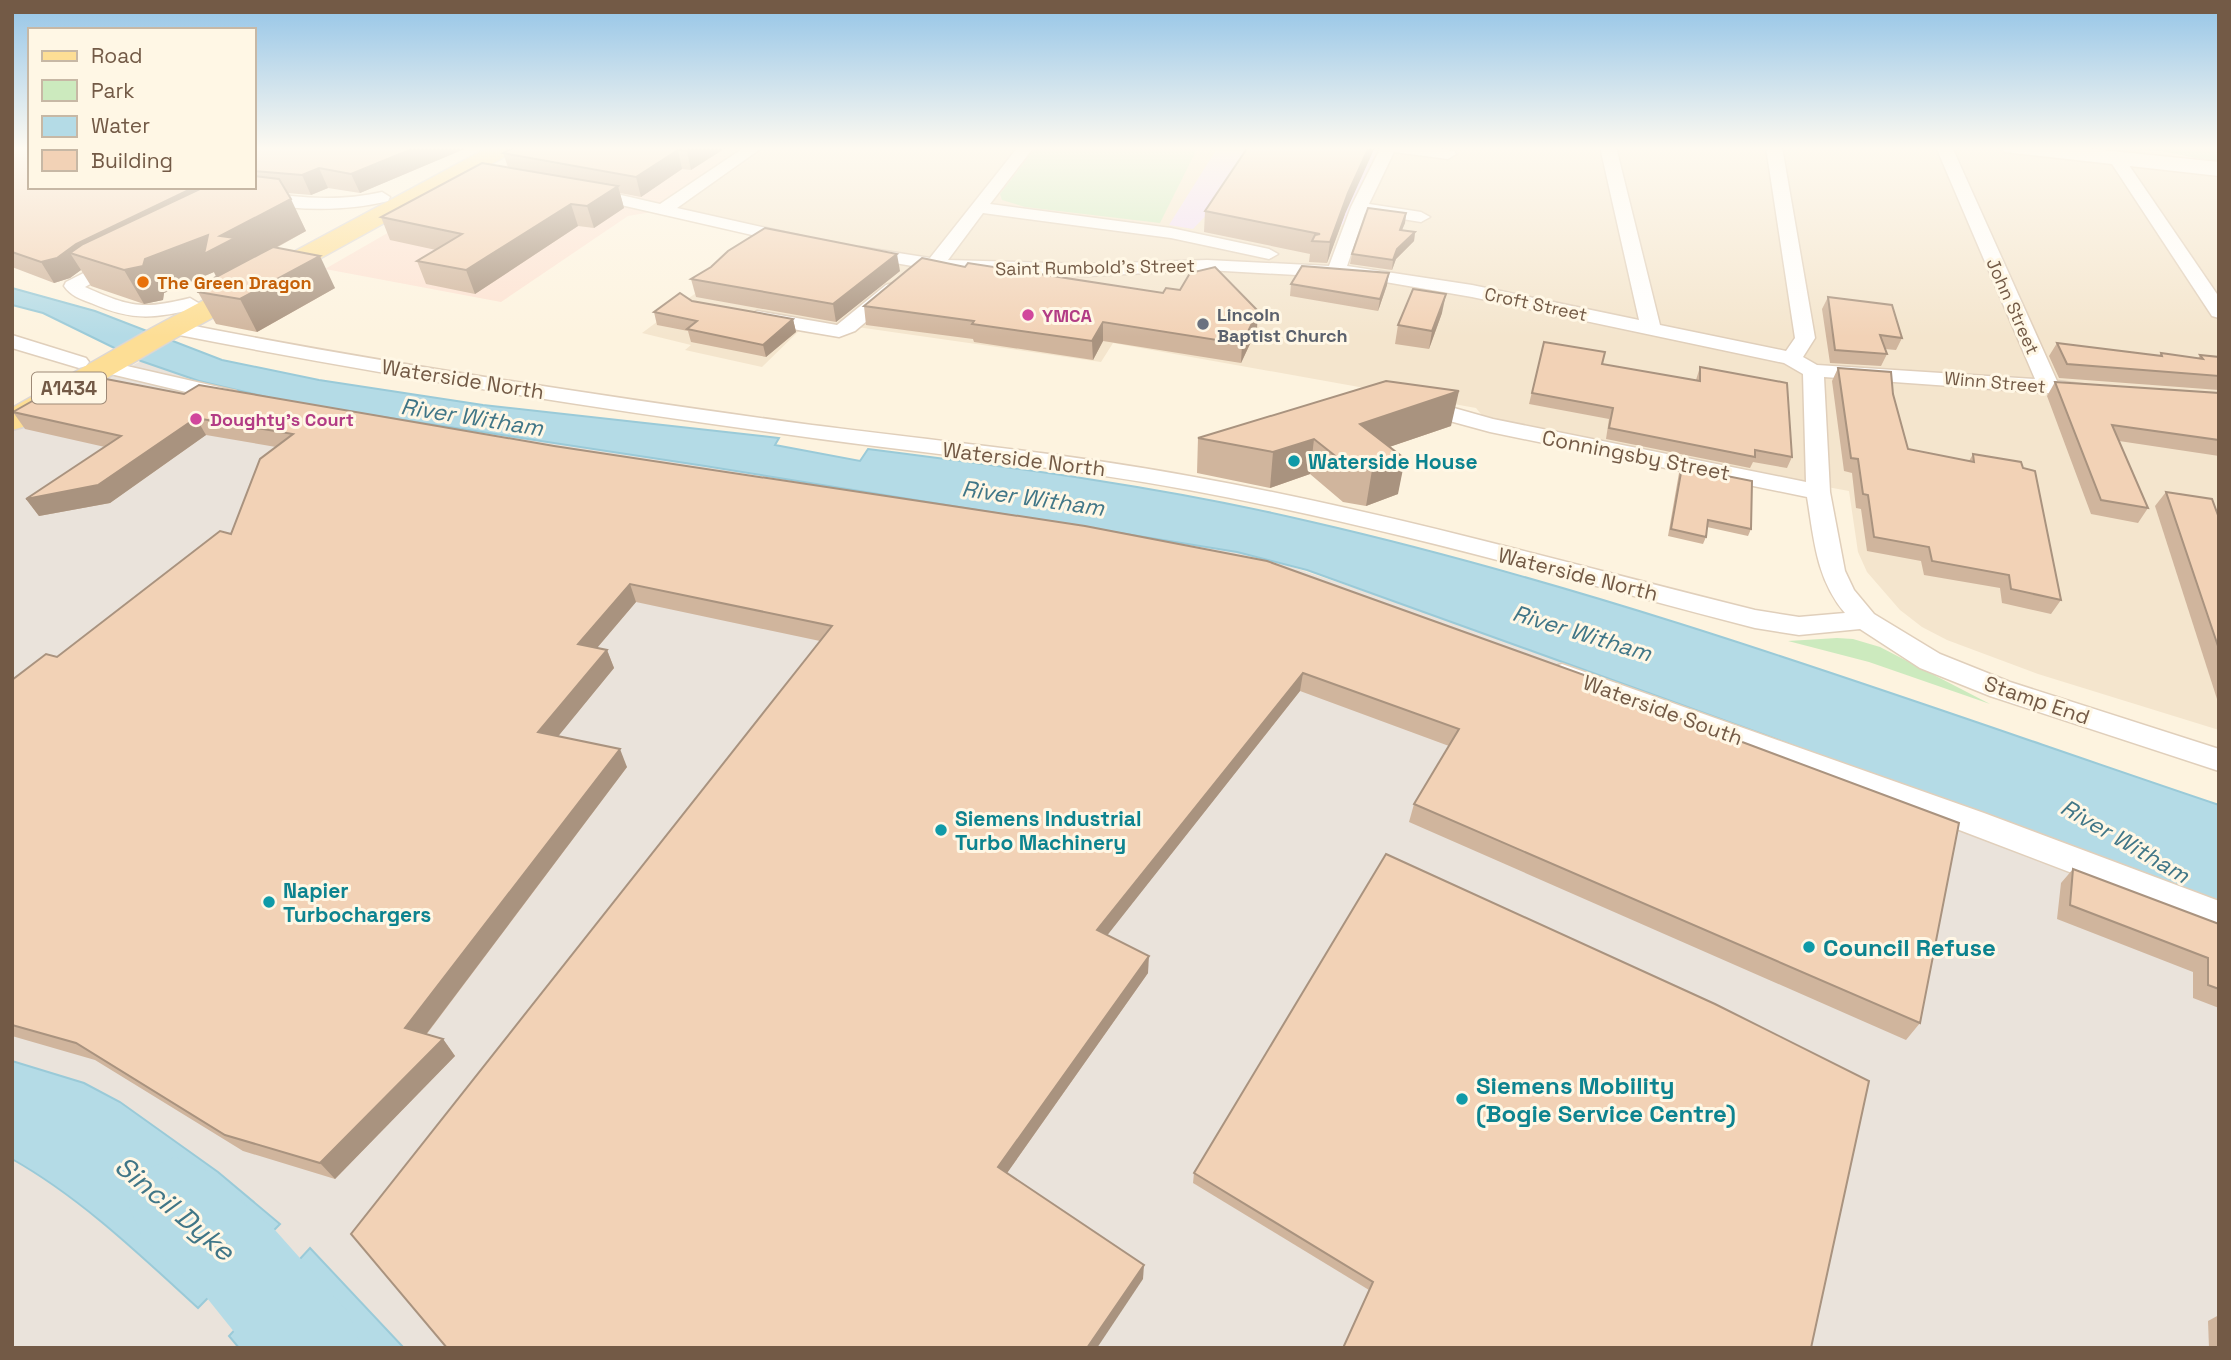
<svg xmlns="http://www.w3.org/2000/svg" width="2231" height="1360" font-family="'Space Grotesk',sans-serif">
  <style>
    .residential { fill: #f4e5cd }
    .commercial { fill: #fde2d2 }
    .industrial { fill: #eae3db }
    .education { fill: #f0dcf8 }
    .green { fill: #cceabe }
    .water { fill: #b4dbe6; stroke: #9acad8; stroke-width: 2 }
    .lines { fill: none; stroke-linecap: round; stroke-linejoin: round }
    .river { fill: #b4dbe6; fill-rule: evenodd }
    .street-casing { stroke: #e0cfbb; stroke-width: 3 }
    .secondary-casing { stroke: #e6d1b9; stroke-width: 3 }
    .primary-casing { stroke: #ddd7d3; stroke-width: 3 }
    .street { fill: #fff; fill-rule: evenodd }
    .secondary { fill: #fff; fill-rule: evenodd }
    .primary { fill: #fdde95; fill-rule: evenodd }
    .wall { fill: #d0b59d }
    .shaded-wall { fill: #a9937f }
    .building { fill: #f2d2b6; stroke: #a9937f; stroke-width: 2 }
    .food-dot { fill: #e8710a; stroke: #fff7e5; stroke-width: 2.5 }
    .hotel-dot { fill: #d1479c; stroke: #fff7e5; stroke-width: 2.5 }
    .worship-dot { fill: #6b7280; stroke: #fff7e5; stroke-width: 2.5 }
    .culture-dot { fill: #0f9aa8; stroke: #fff7e5; stroke-width: 2.5 }
    .labels { text-anchor: middle; dominant-baseline: central; stroke-width: 6; stroke-linejoin: round; paint-order: stroke }
    .far-street-label { font-size: 18px; fill: #735a46; stroke: #fff7e5 }
    .far-food-label { font-size: 18px; font-weight: bold; fill: #c56008; stroke: #fff7e5; text-anchor: start }
    .far-worship-label { font-size: 18px; font-weight: bold; fill: #5b616d; stroke: #fff7e5; text-anchor: start }
    .far-hotel-label { font-size: 18px; font-weight: bold; fill: #b23c85; stroke: #fff7e5; text-anchor: start }
    .shield { fill: #fff7e5; stroke: #9d8976; stroke-width: 2 }
    .shield-label { font-size: 19px; font-weight: bold; fill: #735a46 }
    .street-label { font-size: 21px; fill: #735a46; stroke: #fff7e5 }
    .culture-label { font-size: 21px; font-weight: bold; fill: #0d838f; stroke: #fff7e5; text-anchor: start }
    .water-label { font-size: 23px; font-style: italic; fill: #407687; stroke: #fff7e5 }
    .near-culture-label { font-size: 24px; font-weight: bold; fill: #0d838f; stroke: #fff7e5; text-anchor: start }
    .near-water-label { font-size: 28px; font-style: italic; fill: #407687; stroke: #fff7e5 }
  </style>
  <rect width="100%" height="100%" fill="#fdf3df"/>
  <path class="residential" d="M 769,147 L 2138,147 L 2157,170 L 2219,177 L 2219,730 L 2038,674 L 1947,640 L 1922,627 L 1900,610 L 1867,572 L 1858,552 L 1849,491 L 1490,425 L 1476,408 L 1113,343 L 1101,362 L 843,325 L 837,329 L 806,324 L 762,367 L 685,350 L 691,345 L 642,333 L 778,232 L 676,208 Z"/>
  <path class="commercial" d="M 537,147 L 769,147 L 676,208 L 628,216 L 501,302 L 325,269 Z"/>
  <path class="industrial" d="M 141,361 L 199,381 L 291,403 L 705,466 L 1237,552 L 1277,562 L 1427,612 L 1765,735 L 2219,907 L 2219,1348 L 12,1348 L 12,427 Z"/>
  <path class="education" d="M 1218,147 L 1379,147 L 1344,225 L 1217,204 L 1193,229 L 1169,225 Z"/>
  <g class="green">
    <path d="M 1036,147 L 1198,147 L 1160,223 L 1025,207 L 1002,200 L 1000,194 Z"/>
    <path d="M 2138,147 L 2219,147 L 2219,162 C 2192,159 2167,149 2140,150 Z"/>
    <path d="M 1837,638 L 1853,639 L 1880,647 L 1990,704 L 1869,662 L 1788,641 Z"/>
  </g>
  <g class="water">
    <path d="M 12,288 L 95,311 L 222,360 L 319,380 L 483,405 L 779,438 L 775,445 L 860,461 L 868,449 C 1017,468 1165,487 1312,522 C 1621,593 1919,704 2219,805 L 2219,907 L 1765,735 L 1307,570 L 1237,552 L 705,466 L 291,403 L 199,381 L 141,361 L 43,313 L 12,305 Z"/>
    <path d="M 12,1061 L 84,1083 L 120,1102 L 218,1172 L 280,1224 L 198,1308 C 140,1255 81,1198 12,1159 Z"/>
    <path d="M 310,1248 L 404,1348 L 239,1348 L 229,1336 Z"/>
  </g>
  <g class="lines">
    <path class="river" d="M 175,1157 L 208,1171 L 275,1230 L 348,1312 L 362,1348 L 247,1348 L 207,1298 L 142,1237 L 128,1204 L 142,1171 Z"/>
    <g class="street-casing">
      <g id="street">
        <path d="M 745,147 L 763,147 L 677,208 L 802,236 L 805,240 L 802,244 L 796,245 L 586,197 L 578,192 L 586,187 L 660,204 Z"/>
        <path d="M 1018,147 L 1034,147 L 990,204 L 1171,228 L 1269,249 L 1278,254 L 1269,259 L 1171,238 L 983,213 L 948,260 L 1088,264 L 1207,260 L 1329,266 L 1351,207 L 1381,147 L 1427,147 L 1454,151 L 1456,154 L 1448,159 L 1394,152 L 1369,204 L 1421,212 L 1430,217 L 1421,222 L 1365,213 L 1347,266 L 1472,285 L 1639,320 L 1600,147 L 1616,147 L 1660,325 L 1786,351 L 1795,338 L 1766,147 L 1782,147 L 1815,338 L 1803,357 L 1817,365 L 2035,379 L 1936,147 L 1952,147 L 2057,381 L 2096,386 L 2100,390 L 2096,394 L 2089,396 L 1824,377 L 1830,492 L 1845,571 L 1854,590 L 1874,614 L 1940,654 L 2010,682 L 2219,749 L 2219,771 L 1990,696 L 1920,668 L 1860,629 L 1799,635 L 1755,628 C 1567,579 1380,525 1189,490 C 1065,467 938,455 813,438 C 599,409 386,376 174,334 L 167,332 L 164,328 L 167,324 L 174,322 C 386,364 599,396 812,425 C 938,441 1064,453 1189,476 C 1380,510 1567,563 1755,610 L 1799,617 L 1845,613 C 1816,579 1814,539 1807,497 L 1490,432 L 1446,420 L 1443,415 L 1446,410 L 1454,408 L 1493,419 L 1806,482 L 1803,374 L 1784,363 L 1472,297 L 1368,279 L 1207,270 L 1088,276 L 980,273 L 924,268 L 860,257 L 851,252 L 860,247 L 930,258 Z"/>
        <path d="M 2116,153 L 2122,155 L 2219,297 L 2219,318 L 2212,316 L 2108,158 Z"/>
        <path d="M 193,187 C 261,187 312,208 382,192 L 390,197 L 388,201 C 323,217 259,206 195,190 Z"/>
        <path d="M 119,255 L 125,256 L 128,260 L 125,264 L 85,287 C 130,307 142,310 190,298 L 200,304 L 197,308 C 155,319 131,321 91,303 C 80,299 71,296 64,286 L 66,282 Z"/>
        <path d="M 893,283 L 900,285 L 902,289 L 900,293 L 855,331 L 839,337 L 757,323 L 747,317 L 757,311 L 837,325 L 886,285 Z"/>
        <path d="M 12,335 L 86,358 L 89,362 L 86,366 L 79,368 L 12,348 Z"/>
        <path d="M 105,361 L 236,391 L 239,396 L 236,401 L 228,402 L 98,371 L 95,367 L 98,363 Z"/>
        <path d="M 1562,664 L 1984,813 L 2219,901 L 2219,929 L 1962,831 L 1552,681 L 1548,674 L 1552,667 Z"/>
      </g>
    </g>
    <g class="secondary-casing">
      <path id="secondary" d="M 2002,147 L 2072,147 L 2219,162 L 2219,176 L 2013,153 L 2005,152 Z"/>
    </g>
    <g class="primary-casing">
      <path id="primary" d="M 489,147 L 516,147 L 513,152 L 172,340 L 23,427 L 12,430 L 12,408 L 152,328 Z"/>
    </g>
    <use href="#street" class="street"/>
    <use href="#secondary" class="secondary"/>
    <use href="#primary" class="primary"/>
  </g>
  <g class="wall">
    <path d="M 12,147 L 30,187 L 254,187 L 254,147 L 469,147 L 360,193 L 328,188 L 311,195 L 287,193 L 306,231 L 276,248 L 335,288 L 257,332 L 216,324 L 198,292 L 216,277 L 214,272 L 164,293 L 163,300 L 144,304 L 91,286 L 81,270 L 70,278 L 54,283 L 12,267 Z"/>
    <path d="M 727,147 L 691,170 L 682,169 L 641,197 L 620,193 L 624,208 L 594,228 L 578,226 L 475,294 L 426,284 L 417,261 L 436,250 L 390,240 L 381,217 L 508,167 L 503,153 Z"/>
    <path d="M 1205,211 L 1345,214 L 1327,263 L 1309,262 L 1310,254 L 1204,232 Z"/>
    <path d="M 1406,213 L 1405,223 L 1402,230 L 1415,232 L 1414,241 L 1396,259 L 1392,270 L 1350,264 L 1352,254 Z"/>
    <path d="M 900,271 L 836,322 L 696,297 L 691,279 Z"/>
    <path d="M 1291,284 L 1387,285 L 1378,311 L 1290,296 Z"/>
    <path d="M 1828,297 L 1902,338 L 1896,350 L 1885,349 L 1887,354 L 1881,366 L 1830,363 L 1822,309 Z"/>
    <path d="M 692,301 L 793,319 L 796,332 L 766,357 L 691,342 L 688,331 L 657,325 L 654,312 Z"/>
    <path d="M 864,306 L 1257,329 L 1241,363 L 1103,341 L 1093,360 L 974,342 L 973,339 L 866,325 Z"/>
    <path d="M 1442,313 L 1429,349 L 1395,344 L 1398,325 Z"/>
    <path d="M 1544,342 L 1602,364 L 1696,380 L 1700,367 L 1792,457 L 1787,468 L 1753,462 L 1750,468 L 1606,439 L 1609,419 L 1529,404 Z"/>
    <path d="M 2057,343 L 2159,356 L 2161,353 L 2198,359 L 2200,355 L 2219,357 L 2219,390 L 2059,378 L 2049,356 Z"/>
    <path d="M 1838,368 L 1893,394 L 1908,449 L 1969,461 L 1973,454 L 2061,600 L 2051,614 L 2002,603 L 2000,588 L 1924,575 L 1921,561 L 1867,551 L 1861,509 L 1856,508 L 1852,473 L 1844,471 L 1832,381 Z"/>
    <path d="M 80,374 L 1596,687 L 1920,1023 L 1906,1040 L 1409,822 L 1414,804 L 1449,746 L 1300,691 L 1107,935 L 1148,973 L 1007,1173 L 1143,1279 L 447,1348 L 820,641 L 636,602 L 597,648 L 607,650 L 614,668 L 558,736 L 627,767 L 426,1035 L 443,1039 L 455,1056 L 335,1179 L 243,1151 L 95,1060 L 12,1036 L 12,680 L 57,657 L 231,534 L 276,447 L 206,435 L 110,503 L 39,516 L 26,499 L 105,447 L 25,429 L 13,412 Z"/>
    <path d="M 2055,382 L 2219,393 L 2219,456 L 2119,441 L 2148,508 L 2138,523 L 2091,514 L 2047,396 Z"/>
    <path d="M 1451,426 L 1389,447 L 1398,494 L 1366,506 L 1343,502 L 1310,474 L 1270,488 L 1197,473 L 1198,438 Z"/>
    <path d="M 1682,467 L 1751,529 L 1748,536 L 1707,527 L 1706,537 L 1703,544 L 1668,536 L 1679,473 Z"/>
    <path d="M 2166,492 L 2219,518 L 2219,700 L 2217,699 L 2155,506 Z"/>
    <path d="M 2073,869 L 2219,924 L 2219,1008 L 2193,998 L 2193,972 L 2057,919 L 2061,883 Z"/>
    <path d="M 1715,1004 L 1369,1290 L 1193,1183 L 1194,1173 Z"/>
    <path d="M 2219,1315 L 2219,1348 L 2209,1348 L 2208,1321 Z"/>
  </g>
  <g class="shaded-wall">
    <path d="M 417,147 L 469,147 L 360,193 L 351,174 Z"/>
    <path d="M 693,147 L 727,147 L 691,170 L 687,151 Z"/>
    <path d="M 1369,147 L 1375,147 L 1345,214 L 1327,263 L 1330,242 L 1348,193 Z"/>
    <path d="M 678,150 L 682,169 L 641,197 L 636,177 Z"/>
    <path d="M 319,168 L 328,188 L 311,195 L 302,175 Z"/>
    <path d="M 618,186 L 624,208 L 594,228 L 587,206 Z"/>
    <path d="M 195,187 L 216,187 L 70,253 L 81,270 L 70,278 L 54,283 L 41,262 L 76,244 Z"/>
    <path d="M 291,199 L 306,231 L 247,263 L 222,287 L 214,272 L 164,293 L 163,300 L 144,304 L 124,270 L 145,259 L 208,235 L 220,236 Z"/>
    <path d="M 571,204 L 578,226 L 475,294 L 466,270 Z"/>
    <path d="M 1406,213 L 1405,223 L 1398,239 L 1400,230 Z"/>
    <path d="M 1415,232 L 1414,241 L 1396,259 L 1392,270 L 1393,260 L 1397,249 Z"/>
    <path d="M 897,254 L 900,271 L 836,322 L 833,304 Z"/>
    <path d="M 320,256 L 335,288 L 257,332 L 240,299 Z"/>
    <path d="M 1389,273 L 1387,285 L 1378,311 L 1380,299 Z"/>
    <path d="M 1446,294 L 1442,313 L 1429,349 L 1432,331 Z"/>
    <path d="M 1258,311 L 1257,329 L 1241,363 L 1242,344 Z"/>
    <path d="M 793,319 L 796,332 L 766,357 L 763,345 Z"/>
    <path d="M 1103,322 L 1103,341 L 1093,360 L 1092,341 Z"/>
    <path d="M 1459,391 L 1451,426 L 1354,459 L 1360,424 Z"/>
    <path d="M 196,418 L 206,435 L 110,503 L 39,516 L 26,499 Z"/>
    <path d="M 1314,439 L 1310,474 L 1270,488 L 1273,452 Z"/>
    <path d="M 1405,459 L 1398,494 L 1366,506 L 1372,470 Z"/>
    <path d="M 630,584 L 636,602 L 585,662 L 578,644 Z"/>
    <path d="M 607,650 L 614,668 L 547,750 L 538,732 Z"/>
    <path d="M 1303,673 L 1300,691 L 1098,947 L 1097,930 Z"/>
    <path d="M 620,749 L 627,767 L 418,1045 L 405,1028 Z"/>
    <path d="M 1149,956 L 1148,973 L 1000,1183 L 998,1167 Z"/>
    <path d="M 443,1039 L 455,1056 L 335,1179 L 320,1163 Z"/>
    <path d="M 1144,1265 L 1143,1279 L 1097,1348 L 1087,1348 Z"/>
  </g>
  <g class="building">
    <path d="M 12,147 L 30,147 L 30,187 L 195,187 L 76,244 L 57,258 L 41,262 L 12,252 Z"/>
    <path d="M 254,147 L 417,147 L 351,174 L 319,168 L 302,175 L 254,171 Z"/>
    <path d="M 515,147 L 693,147 L 687,151 L 678,150 L 636,177 L 503,153 Z"/>
    <path d="M 1248,147 L 1369,147 L 1348,193 L 1330,242 L 1312,241 L 1315,235 L 1320,234 L 1205,211 Z"/>
    <path d="M 482,163 L 618,186 L 587,206 L 571,204 L 466,270 L 417,261 L 462,234 L 381,217 Z"/>
    <path d="M 254,176 L 279,179 L 291,199 L 220,236 L 235,238 L 204,254 L 208,235 L 145,259 L 143,266 L 124,270 L 70,253 L 83,244 L 204,187 L 254,187 Z"/>
    <path d="M 1368,208 L 1406,213 L 1400,230 L 1415,232 L 1397,249 L 1393,260 L 1352,254 Z"/>
    <path d="M 765,228 L 897,254 L 833,304 L 691,279 L 711,267 L 728,251 Z"/>
    <path d="M 273,247 L 320,256 L 240,299 L 198,292 L 199,286 Z"/>
    <path d="M 922,258 L 965,267 L 968,263 L 1163,293 L 1166,288 L 1180,290 L 1190,273 L 1215,267 L 1258,311 L 1242,344 L 1103,322 L 1092,341 L 972,324 L 974,321 L 864,306 Z"/>
    <path d="M 1302,266 L 1389,273 L 1380,299 L 1291,284 Z"/>
    <path d="M 1413,289 L 1446,294 L 1432,331 L 1398,325 Z"/>
    <path d="M 680,293 L 692,301 L 793,319 L 763,345 L 687,329 L 697,321 L 654,312 Z"/>
    <path d="M 1828,297 L 1892,305 L 1902,338 L 1880,335 L 1887,354 L 1835,350 Z"/>
    <path d="M 1544,342 L 1605,352 L 1602,364 L 1700,381 L 1700,367 L 1787,383 L 1792,457 L 1755,450 L 1755,457 L 1609,428 L 1613,408 L 1532,393 Z"/>
    <path d="M 2057,343 L 2162,356 L 2161,353 L 2203,359 L 2200,355 L 2219,357 L 2219,376 L 2067,364 Z"/>
    <path d="M 1838,368 L 1891,372 L 1893,394 L 1908,449 L 1974,462 L 1973,454 L 2021,462 L 2023,468 L 2035,471 L 2061,600 L 2011,589 L 2009,575 L 1932,561 L 1929,547 L 1874,537 L 1868,495 L 1863,494 L 1858,459 L 1851,458 Z"/>
    <path d="M 80,374 L 184,394 L 199,385 L 554,446 L 1085,526 L 1267,561 L 1598,680 L 1595,687 L 1959,823 L 1920,1023 L 1414,804 L 1459,729 L 1303,673 L 1097,930 L 1149,956 L 998,1167 L 1144,1265 L 1087,1348 L 447,1348 L 351,1234 L 832,626 L 630,584 L 578,644 L 607,650 L 538,732 L 620,749 L 405,1028 L 443,1039 L 320,1163 L 225,1135 L 76,1043 L 12,1025 L 12,680 L 46,654 L 57,657 L 220,531 L 231,534 L 260,459 L 293,434 L 196,418 L 98,485 L 26,499 L 121,436 L 13,412 Z"/>
    <path d="M 1386,381 L 1459,391 L 1360,424 L 1405,459 L 1372,470 L 1348,466 L 1314,439 L 1273,452 L 1198,438 Z"/>
    <path d="M 2055,382 L 2219,393 L 2219,440 L 2112,425 L 2148,508 L 2101,500 Z"/>
    <path d="M 1682,467 L 1752,481 L 1751,529 L 1708,520 L 1706,537 L 1671,529 Z"/>
    <path d="M 2166,492 L 2212,499 L 2219,518 L 2219,649 Z"/>
    <path d="M 1386,854 L 1715,1004 L 1869,1081 L 1811,1348 L 1343,1348 L 1373,1282 L 1194,1173 Z"/>
    <path d="M 2073,869 L 2219,924 L 2219,989 L 2208,985 L 2208,958 L 2070,905 Z"/>
  </g>
  <linearGradient id="sky" x2="0" y2="1"><stop stop-color="#93c4e7"/><stop offset="0.44" stop-color="#fefaf1"/><stop offset="1" stop-color="#fefaf1" stop-opacity="0"/></linearGradient>
  <rect width="2231" height="337" fill="url(#sky)"/>
  <circle class="food-dot" cx="143" cy="282" r="7"/>
  <g class="hotel-dot">
    <circle cx="1028" cy="315" r="7"/>
    <circle cx="196" cy="419" r="7"/>
  </g>
  <circle class="worship-dot" cx="1203" cy="324" r="7"/>
  <g class="culture-dot">
    <circle cx="1294" cy="461" r="7"/>
    <circle cx="941" cy="830" r="7"/>
    <circle cx="269" cy="902" r="7"/>
    <circle cx="1809" cy="947" r="7"/>
    <circle cx="1462" cy="1099" r="7"/>
  </g>
  <g class="labels">
    <g class="far-street-label">
      <text transform="translate(1095 267) rotate(-1)">Saint Rumbold's Street</text>
      <text transform="translate(1536 304) rotate(12)">Croft Street</text>
      <text transform="translate(2013 306) rotate(66)">John Street</text>
      <text transform="translate(1995 382) rotate(5)">Winn Street</text>
    </g>
    <g class="far-food-label">
      <text x="157" y="282">The Green Dragon</text>
    </g>
    <g class="far-worship-label">
      <text x="1217" y="314">Lincoln<tspan x="1217" dy="21">Baptist Church</tspan></text>
    </g>
    <g class="far-hotel-label">
      <text x="1042" y="315">YMCA</text>
      <text x="210" y="419">Doughty's Court</text>
    </g>
    <rect class="shield" x="32" y="372.5" width="74" height="31" rx="5"/>
    <g class="shield-label">
      <text x="69" y="388">A1434</text>
    </g>
    <g class="street-label">
      <text transform="translate(463 379) rotate(9)">Waterside North</text>
      <text transform="translate(1636 455) rotate(11)">Conningsby Street</text>
      <text transform="translate(1024 459) rotate(7)">Waterside North</text>
      <text transform="translate(1578 574) rotate(14)">Waterside North</text>
      <text transform="translate(2037 700) rotate(19)">Stamp End</text>
      <text transform="translate(1663 710) rotate(20)">Waterside South</text>
    </g>
    <g class="culture-label">
      <text x="1308" y="461">Waterside House</text>
      <text x="955" y="818">Siemens Industrial<tspan x="955" dy="24">Turbo Machinery</tspan></text>
      <text x="283" y="890">Napier<tspan x="283" dy="24">Turbochargers</tspan></text>
    </g>
    <g class="water-label">
      <text transform="translate(472 417) rotate(9)">River Witham</text>
      <text transform="translate(1033 498) rotate(8)">River Witham</text>
      <text transform="translate(1582 633) rotate(17)">River Witham</text>
      <text transform="translate(2125 841) rotate(30)">River Witham</text>
    </g>
    <g class="near-culture-label">
      <text x="1823" y="947">Council Refuse</text>
      <text x="1476" y="1085">Siemens Mobility<tspan x="1476" dy="28">(Bogie Service Centre)</tspan></text>
    </g>
    <g class="near-water-label">
      <text transform="translate(175 1208) rotate(40)">Sincil Dyke</text>
    </g>
  </g>
  <rect width="2231" height="1360" fill="none" stroke="#735a46" stroke-width="28"/>
  <rect x="28" y="28" width="228" height="161" fill="#fff7e5" stroke="#c7b8a5" stroke-width="2"/>
  <rect x="42" y="51" width="35" height="10" fill="#fdde95" stroke="#c7b8a5" stroke-width="2"/>
  <text x="91" y="63" font-size="21" fill="#735a46">Road</text>
  <rect x="42" y="80" width="35" height="21" fill="#cceabe" stroke="#c7b8a5" stroke-width="2"/>
  <text x="91" y="98" font-size="21" fill="#735a46">Park</text>
  <rect x="42" y="116" width="35" height="21" fill="#b4dbe6" stroke="#c7b8a5" stroke-width="2"/>
  <text x="91" y="133" font-size="21" fill="#735a46">Water</text>
  <rect x="42" y="150" width="35" height="21" fill="#f2d2b6" stroke="#c7b8a5" stroke-width="2"/>
  <text x="91" y="168" font-size="21" fill="#735a46">Building</text>
</svg>
